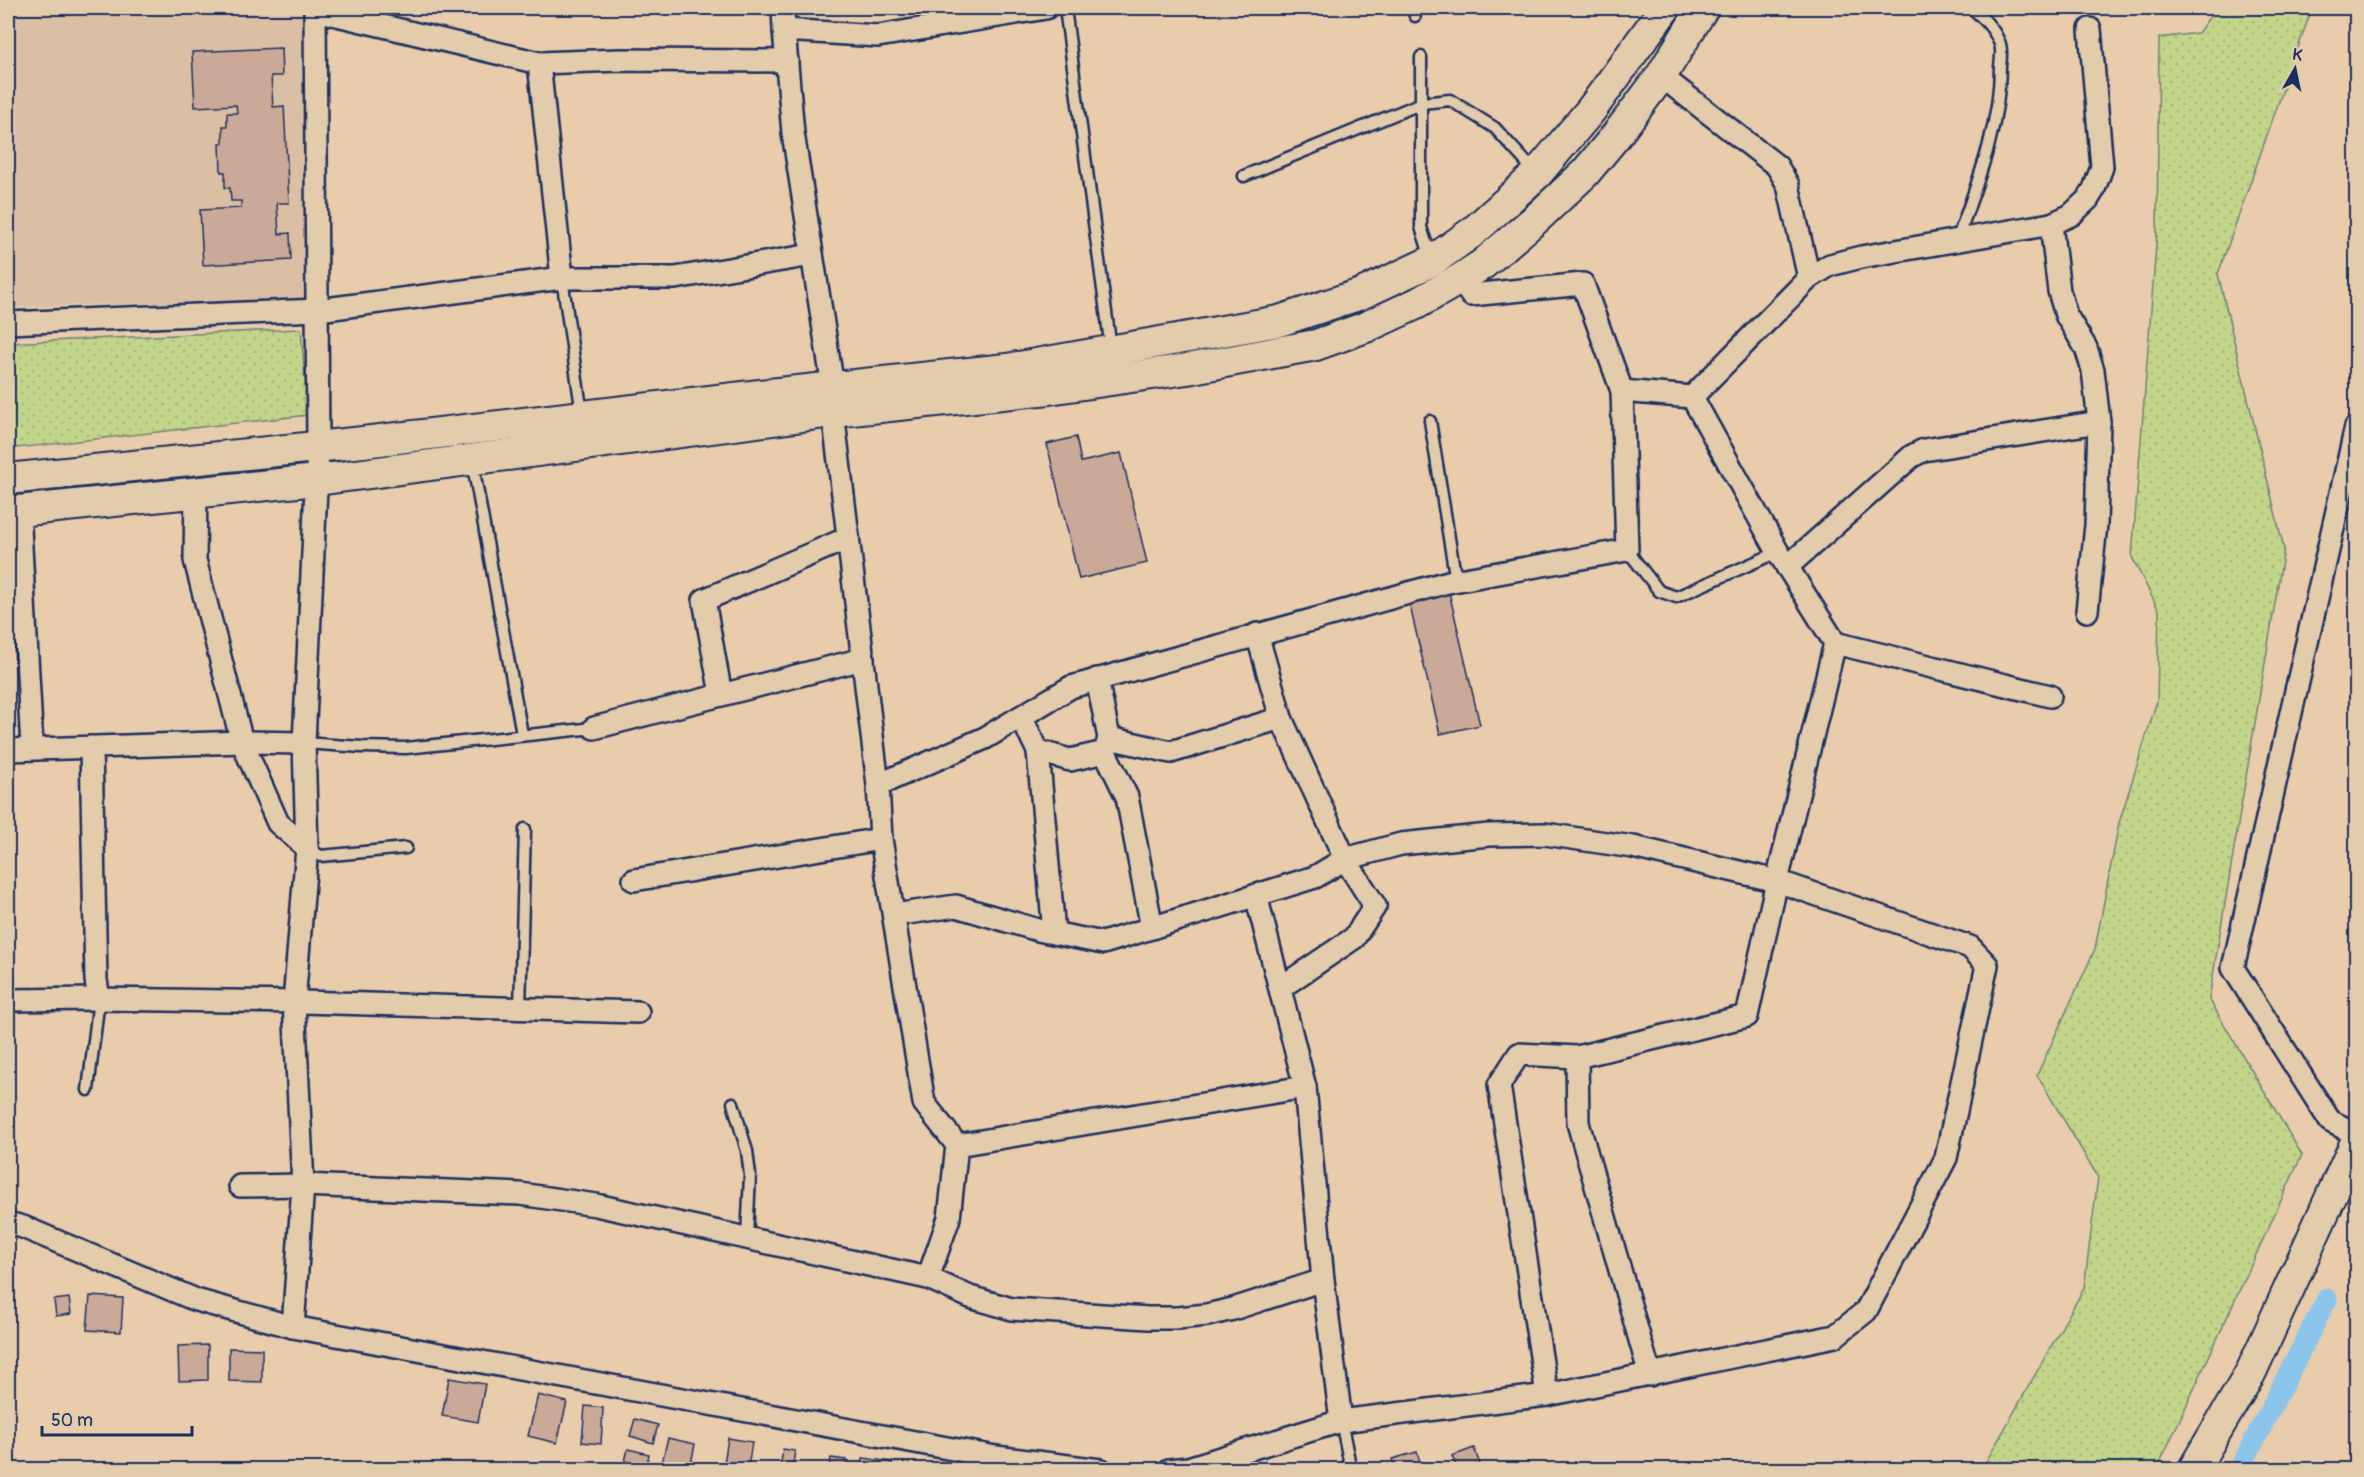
<svg xmlns="http://www.w3.org/2000/svg" width="2364" height="1477" font-family="Pangolin,sans-serif">
  <style>
    .built { fill: #dbbfa5 }
    .grass { fill: url(#grass-dots); stroke: #6e8274; stroke-width: 1.5 }
    .lines { fill: none; stroke-linecap: round; stroke-linejoin: round }
    .canal { stroke: #8cc5eb; stroke-width: 21 }
    .building { fill: #caa999; stroke: #1b2f5e; stroke-width: 1.5 }
    .lane-casing { stroke: #1b2f5e; stroke-width: 15 }
    .street-casing { stroke: #1b2f5e; stroke-width: 26 }
    .secondary-casing { stroke: #1b2f5e; stroke-width: 34 }
    .lane { stroke: #e3ccac; stroke-width: 10 }
    .street { stroke: #e3ccac; stroke-width: 21 }
    .secondary { stroke: #e3ccac; stroke-width: 30 }
  </style>
  <defs>
    <pattern id="grass-dots" width="8" height="8" patternUnits="userSpaceOnUse" patternTransform="scale(1.5)"><rect width="8" height="8" fill="#c2d58a"/><path d="M2 2h.1M6 6h.1" fill="none" stroke="#a6b77a" stroke-width="1.8" stroke-linecap="round"/></pattern>
  </defs>
  <rect width="100%" height="100%" fill="#e8ccac"/>
  <filter id="ink" filterUnits="userSpaceOnUse"><feTurbulence type="fractalNoise" baseFrequency=".0167" numOctaves="2"/><feDisplacementMap in="SourceGraphic" scale="12" xChannelSelector="R" yChannelSelector="G"/><feConvolveMatrix kernelMatrix="1 2 1 2 8 2 1 2 1" color-interpolation-filters="sRGB"/></filter>
  <g filter="url(#ink)">
    <path class="built" d="M 112,11 L 302,12 L 306,299 L 8,307 L 8,13 Z"/>
    <g class="grass">
      <path d="M 2216,8 L 2312,8 L 2218,274 L 2284,549 L 2209,999 L 2302,1155 L 2157,1469 L 1973,1469 L 1983,1467 L 2084,1288 L 2098,1177 L 2037,1075 L 2095,949 L 2119,823 L 2157,701 L 2159,611 L 2132,557 L 2157,232 L 2159,38 L 2198,33 Z"/>
      <path d="M 301,329 L 308,415 L 8,449 L 8,343 Z"/>
    </g>
    <g class="lines">
      <path class="canal" d="M 2239,1470 L 2327,1299"/>
    </g>
    <g class="building">
      <path d="M 281,48 L 282,76 L 271,76 L 273,107 L 284,106 L 289,203 L 277,203 L 279,234 L 290,233 L 291,260 L 203,265 L 200,210 L 241,208 L 241,201 L 231,201 L 230,188 L 225,188 L 225,172 L 221,172 L 220,143 L 223,143 L 223,126 L 227,126 L 227,113 L 237,113 L 236,105 L 195,107 L 192,52 Z"/>
      <path d="M 1076,437 L 1081,462 L 1121,453 L 1147,563 L 1079,579 L 1047,444 Z"/>
      <path d="M 1449,592 L 1480,725 L 1440,734 L 1409,602 Z"/>
      <path d="M 90,1296 L 123,1298 L 121,1332 L 87,1330 Z"/>
      <path d="M 69,1298 L 71,1314 L 56,1316 L 54,1300 Z"/>
      <path d="M 208,1345 L 208,1380 L 179,1381 L 178,1346 Z"/>
      <path d="M 229,1348 L 262,1349 L 262,1382 L 229,1381 Z"/>
      <path d="M 449,1378 L 485,1384 L 478,1422 L 442,1416 Z"/>
      <path d="M 538,1395 L 567,1402 L 557,1443 L 528,1436 Z"/>
      <path d="M 585,1406 L 603,1408 L 601,1444 L 582,1442 Z"/>
      <path d="M 635,1419 L 658,1425 L 653,1443 L 630,1436 Z"/>
      <path d="M 668,1438 L 695,1444 L 690,1469 L 662,1462 Z"/>
      <path d="M 728,1438 L 752,1442 L 748,1468 L 724,1464 Z"/>
      <path d="M 1474,1448 L 1482,1470 L 1458,1470 L 1452,1456 Z"/>
      <path d="M 628,1449 L 649,1454 L 646,1470 L 623,1470 Z"/>
      <path d="M 783,1449 L 795,1451 L 792,1470 L 780,1469 Z"/>
      <path d="M 1417,1452 L 1422,1470 L 1395,1470 L 1392,1459 Z"/>
      <path d="M 831,1458 L 846,1460 L 845,1470 L 829,1470 Z"/>
      <path d="M 863,1458 L 892,1462 L 891,1470 L 861,1470 Z"/>
    </g>
    <g class="lines">
      <g class="lane-casing">
        <g id="lane">
          <path d="M 1065,8 L 1111,349"/>
          <path d="M 1413,8 L 1415,16"/>
          <path d="M 1421,57 L 1421,227 L 1431,258"/>
          <path d="M 1244,176 L 1422,103 L 1450,100 L 1495,128 L 1535,172"/>
          <path d="M 1957,240 C 1977,184 2000,127 2000,66 C 2001,59 2002,50 2000,44 C 1994,28 1983,18 1972,8"/>
          <path d="M 562,278 L 582,414"/>
          <path d="M 1430,421 L 1456,581"/>
          <path d="M 472,460 L 522,734"/>
          <path d="M 1627,550 L 1659,591 L 1676,597 L 1778,552"/>
          <path d="M 304,743 L 362,747 L 406,748 L 594,728"/>
          <path d="M 307,848 L 321,856 L 406,848"/>
          <path d="M 520,1008 L 525,829"/>
          <path d="M 88,1090 L 99,999"/>
          <path d="M 733,1103 L 747,1151 L 750,1175 L 747,1238"/>
          <path d="M 1341,1421 L 1351,1470"/>
        </g>
      </g>
      <g class="street-casing">
        <g id="street">
          <path d="M 783,8 L 784,30"/>
          <path d="M 539,63 L 620,60 L 787,61"/>
          <path d="M 1661,76 L 1777,166 L 1788,185 L 1809,278"/>
          <path d="M 2051,224 L 2059,291 L 2066,315 L 2086,348 L 2093,370 L 2099,422 L 2096,525 L 2087,611"/>
          <path d="M 562,278 L 675,278 L 812,255"/>
          <path d="M 8,323 L 318,310 L 562,278 L 539,63 L 316,10"/>
          <path d="M 1622,391 L 1692,397 L 1778,552 L 1835,643"/>
          <path d="M 1692,397 L 1809,278 L 1830,265 L 1861,257 L 2051,224 L 2071,215 L 2088,199 L 2094,189 L 2102,167 L 2090,29"/>
          <path d="M 2356,427 L 2233,968 L 2330,1121 L 2356,1134"/>
          <path d="M 196,492 L 195,560 L 242,742 L 278,823 L 307,848"/>
          <path d="M 19,510 L 32,748"/>
          <path d="M 848,538 L 704,600 L 721,695 L 863,659"/>
          <path d="M 1787,567 L 1912,456 L 1924,450 L 2099,422"/>
          <path d="M 1257,634 L 1281,718 L 1345,859 L 1375,906 L 1354,938 L 1280,988"/>
          <path d="M 1021,717 L 1038,751 L 1070,760 L 1105,752 L 1109,738 L 1097,679"/>
          <path d="M 594,728 L 721,695"/>
          <path d="M 1109,738 L 1171,752 L 1281,718"/>
          <path d="M 91,747 L 96,980 L 99,999 L 302,1002 L 638,1012"/>
          <path d="M 8,750 L 242,742 L 304,743"/>
          <path d="M 1038,751 L 1054,933"/>
          <path d="M 1105,752 L 1127,797 L 1152,928"/>
          <path d="M 878,785 L 833,412 L 833,387 L 793,133 L 784,30 L 878,36 L 1046,8"/>
          <path d="M 634,880 L 881,839"/>
          <path d="M 1256,895 L 1305,1087 L 1323,1280 L 1341,1421"/>
          <path d="M 894,915 L 956,906 L 1038,930 L 1103,943 L 1315,877 L 1345,859 L 1401,844 L 1489,835 L 1545,834 L 1633,847 L 1777,881 L 1970,947 L 1987,965 L 1946,1158 L 1866,1311 L 1835,1336 L 1547,1395 L 1341,1421 L 1188,1468 L 1169,1470"/>
          <path d="M 8,1000 L 99,999"/>
          <path d="M 1577,1057 L 1578,1123 L 1650,1375"/>
          <path d="M 957,1145 L 1305,1087"/>
          <path d="M 240,1186 L 303,1185 L 520,1194 L 596,1205 L 928,1278 L 970,1297 L 1012,1309 L 1148,1318 L 1178,1318 L 1207,1315 L 1233,1309 L 1323,1280"/>
          <path d="M 8,1223 L 23,1227 L 196,1300 L 293,1327 L 996,1457 L 1101,1470"/>
          <path d="M 928,1278 L 949,1218 L 957,1145 L 924,1103 L 881,839 L 878,785 L 985,738 L 1071,687 L 1448,582 L 1627,550 L 1622,391 L 1583,284 L 1471,295 L 1460,279"/>
          <path d="M 293,1327 L 303,1185 L 294,1002 L 307,848 L 304,743 L 318,446 L 315,8"/>
          <path d="M 1547,1395 L 1499,1085 L 1519,1054 L 1577,1057 L 1747,1016 L 1777,881 L 1835,643 L 2050,696"/>
        </g>
      </g>
      <g class="secondary-casing">
        <g id="secondary">
          <path d="M 8,479 L 363,442 L 760,395 L 1007,369 L 1279,321 L 1361,294 L 1432,261 L 1474,231 L 1537,174 L 1591,110 L 1665,8"/>
          <path d="M 8,512 L 317,480 L 833,412 L 1049,389 L 1187,369 L 1316,345 L 1366,327 L 1416,304 L 1460,279 L 1483,264 L 1537,218 L 1585,173 L 1615,137 L 1661,76 L 1703,8"/>
          <path d="M 2193,1470 L 2251,1372 L 2356,1142"/>
        </g>
      </g>
      <use href="#lane" class="lane"/>
      <use href="#street" class="street"/>
      <use href="#secondary" class="secondary"/>
    </g>
  </g>
  <rect width="2364" height="1477" fill="none" stroke="#e3ccac" stroke-width="30"/>
  <rect x="15" y="15" width="2334" height="1447" fill="none" stroke="#1b2f5e" stroke-width="2" filter="url(#ink)"/>
  <g transform="translate(2295 69) rotate(9)" stroke="#e3ccac" stroke-width="4.5" paint-order="stroke">
  <path d="M0-4.5L10 22L0 15L-10 22Z" fill="#1b2f5e"/>
  <text y="-9" font-size="16" font-weight="bold" text-anchor="middle" fill="#1b2f5e">K</text>
  </g>
  <path d="M42 1426v9h150v-9" fill="none" stroke="#1b2f5e" stroke-width="3"/>
  <text x="51" y="1426" font-size="18" fill="#1b2f5e" stroke="#e3ccac" stroke-width="4.5" paint-order="stroke">50 m</text>
</svg>
